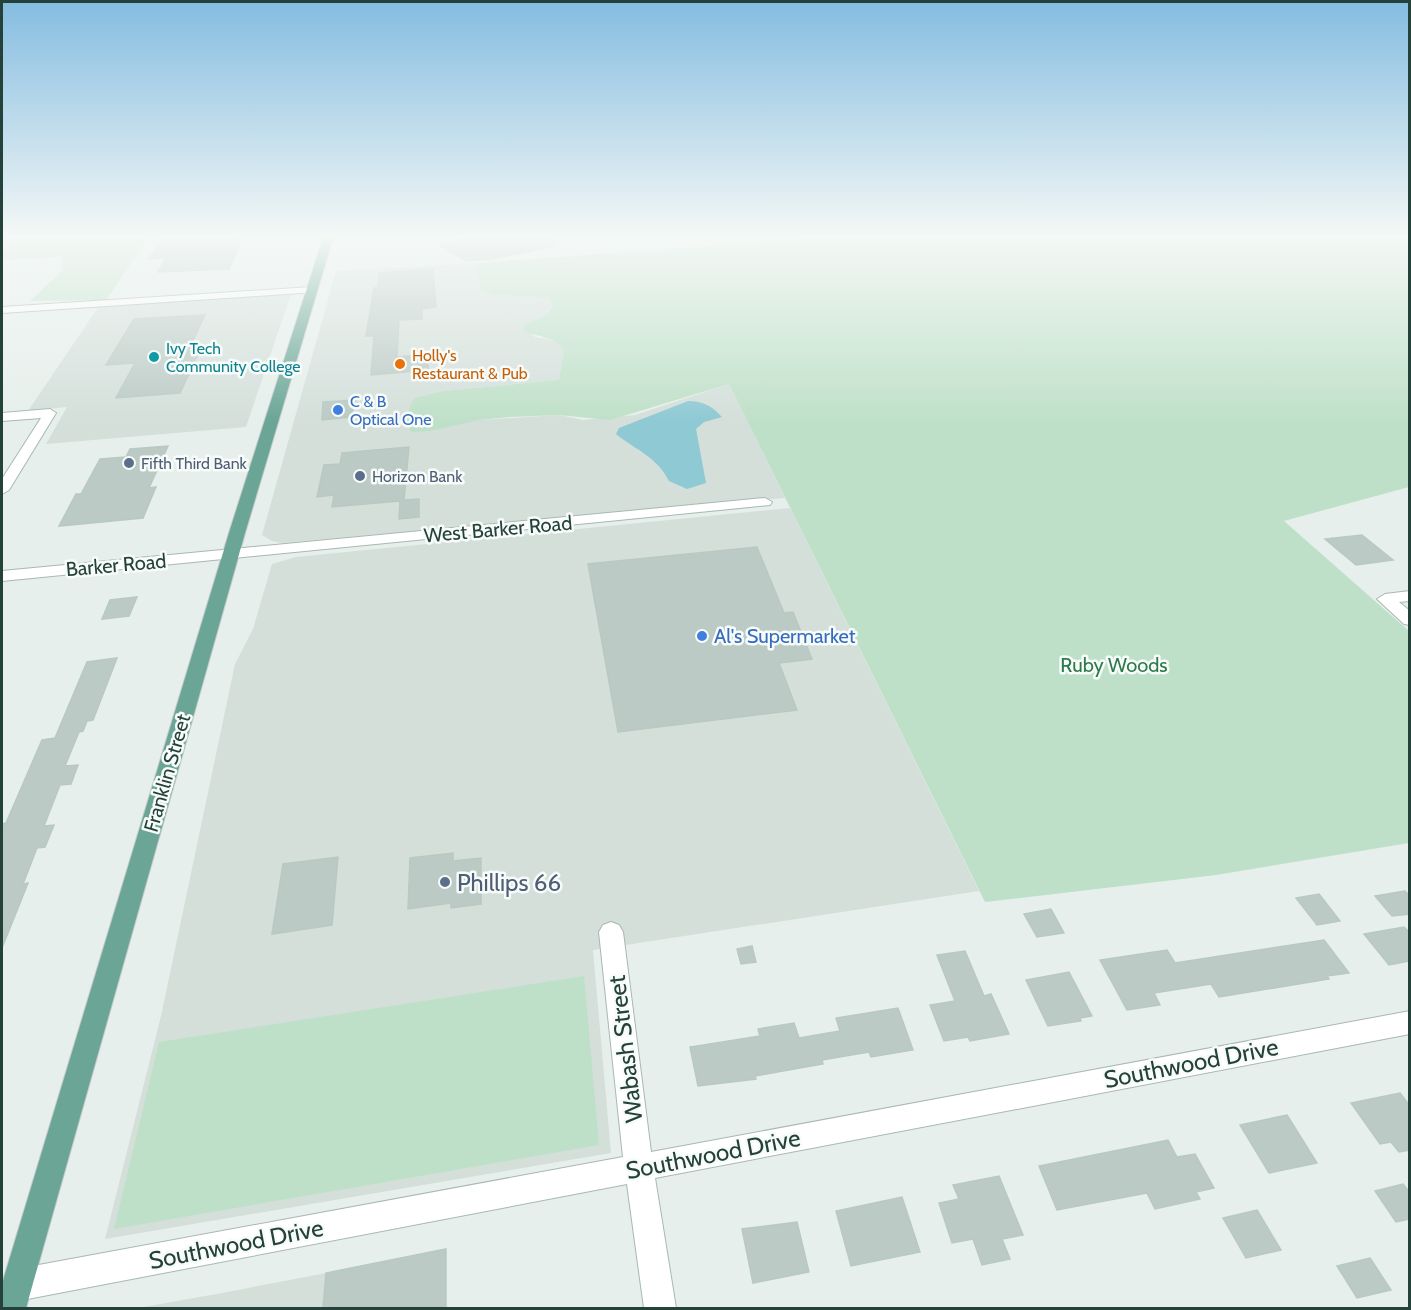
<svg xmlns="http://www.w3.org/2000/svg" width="1411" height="1310" font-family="Cabin,sans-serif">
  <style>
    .built { fill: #d4dfda }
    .green { fill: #bfe0c8 }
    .water { fill: #8ec9d4 }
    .building { fill: #bbcac4; stroke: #b8c9c2; stroke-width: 1.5 }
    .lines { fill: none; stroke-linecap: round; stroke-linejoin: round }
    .minor-casing { stroke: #a8b8b2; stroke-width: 2 }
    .major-casing { stroke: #c2cac8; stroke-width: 2 }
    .minor { fill: #fff; fill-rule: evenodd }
    .major { fill: #6aa596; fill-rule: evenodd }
    .culture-dot { fill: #0f9aa8; stroke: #f7fbf9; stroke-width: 2 }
    .food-dot { fill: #e8710a; stroke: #f7fbf9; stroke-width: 2 }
    .shop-dot { fill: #3f7fe0; stroke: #f7fbf9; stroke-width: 2 }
    .service-dot { fill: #5c6f8a; stroke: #f7fbf9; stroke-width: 2 }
    .labels { text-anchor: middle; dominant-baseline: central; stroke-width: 5; stroke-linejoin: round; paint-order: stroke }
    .far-culture-label { font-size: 16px; fill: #0d838f; stroke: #f7fbf9; text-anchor: start }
    .far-food-label { font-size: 16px; fill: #c56008; stroke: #f7fbf9; text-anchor: start }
    .far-shop-label { font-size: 16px; fill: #366cbe; stroke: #f7fbf9; text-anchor: start }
    .far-service-label { font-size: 16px; fill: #4e5e75; stroke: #f7fbf9; text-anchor: start }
    .street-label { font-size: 20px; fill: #24423a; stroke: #f7fbf9 }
    .shop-label { font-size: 20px; fill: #366cbe; stroke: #f7fbf9; text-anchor: start }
    .park-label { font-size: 20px; fill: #2d7a4b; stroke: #f7fbf9 }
    .near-service-label { font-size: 24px; fill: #4e5e75; stroke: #f7fbf9; text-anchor: start }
    .near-street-label { font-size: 24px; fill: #24423a; stroke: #f7fbf9 }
  </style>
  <rect width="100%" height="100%" fill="#e6efeb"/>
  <g class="built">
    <path d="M 477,263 L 480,277 L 494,295 L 549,298 L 553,305 L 546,315 L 523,325 L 535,337 L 554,340 L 564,350 L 559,380 L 443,391 L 414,398 L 479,420 L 559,415 L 583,420 L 635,415 L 729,384 L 785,498 L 282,543 L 272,541 L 262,535 L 336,271 Z"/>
    <path d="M 291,294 L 246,427 L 46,444 L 67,407 L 28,411 L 99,306 Z"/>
    <path d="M 790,508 L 979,891 L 593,950 L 611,1153 L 105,1239 L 161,1016 L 235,664 L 253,629 L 272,564 L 296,557 Z"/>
    <path d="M 326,1273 L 323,1308 L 138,1308 L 222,1293 Z"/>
  </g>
  <g class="green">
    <path d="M 2,238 L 148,238 L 106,300 L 30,301 L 63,270 L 61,257 L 2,260 Z"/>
    <path d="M 819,238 L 1409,238 L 1409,487 L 1284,521 L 1409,631 L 1409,843 L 1216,875 L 985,902 L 729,384 L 610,420 L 559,415 L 509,417 L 479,420 L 430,431 L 411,432 L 405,418 L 414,398 L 443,391 L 559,380 L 564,350 L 554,340 L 525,332 L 523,325 L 546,315 L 553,306 L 549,298 L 494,295 L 481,289 L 477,263 Z"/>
    <path d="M 584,976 L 599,1145 L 114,1229 L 159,1042 Z"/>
  </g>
  <path class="water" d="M 688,401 C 703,401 712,406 722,417 L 704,422 L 696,429 L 706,483 L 687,489 L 669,481 C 657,457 636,450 616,434 L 619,428 Z"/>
  <g class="building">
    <path d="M 242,238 L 229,269 L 158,272 L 166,258 L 149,259 L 162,239 Z"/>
    <path d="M 462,238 L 554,238 L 555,246 L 491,259 L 466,261 L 438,244 L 460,242 Z"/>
    <path d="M 433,269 L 436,307 L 422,309 L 422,319 L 399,320 L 397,357 L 428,354 L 428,370 L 371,375 L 374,336 L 366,336 L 374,288 L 378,287 L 379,273 Z"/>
    <path d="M 205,315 L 188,351 L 200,350 L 180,393 L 116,398 L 135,363 L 106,365 L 134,319 Z"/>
    <path d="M 355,400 L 351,417 L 322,420 L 323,402 Z"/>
    <path d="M 168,446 L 149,488 L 156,487 L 143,518 L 59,526 L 76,494 L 81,494 L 100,459 L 126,457 L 130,449 Z"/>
    <path d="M 409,447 L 404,500 L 419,499 L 419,517 L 399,519 L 400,501 L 332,507 L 334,495 L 317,497 L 324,465 L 340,464 L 342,453 Z"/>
    <path d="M 1362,535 L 1393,560 L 1356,565 L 1325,539 Z"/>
    <path d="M 757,547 L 784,613 L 793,612 L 812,659 L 779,663 L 797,710 L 618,732 L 588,564 Z"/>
    <path d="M 137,597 L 129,616 L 102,619 L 110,600 Z"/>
    <path d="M 117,658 L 93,720 L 87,721 L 83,731 L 79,732 L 65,766 L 78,765 L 71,784 L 60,785 L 44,826 L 54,825 L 45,847 L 37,848 L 23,884 L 28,883 L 2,948 L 2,824 L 6,823 L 42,740 L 55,738 L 87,662 Z"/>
    <path d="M 453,853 L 453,861 L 481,858 L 481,904 L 451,908 L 451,903 L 408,909 L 410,858 Z"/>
    <path d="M 338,857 L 332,925 L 272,934 L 283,864 Z"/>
    <path d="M 1405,891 L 1410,896 L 1410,914 L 1392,916 L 1375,896 Z"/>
    <path d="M 1319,894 L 1340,921 L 1317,925 L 1296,898 Z"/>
    <path d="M 1051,909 L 1064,933 L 1037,937 L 1024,914 Z"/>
    <path d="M 1404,927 L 1410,933 L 1410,961 L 1389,965 L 1364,934 Z"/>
    <path d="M 1324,940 L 1349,973 L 1327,976 L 1329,979 L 1219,997 L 1211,984 L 1154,993 L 1160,1005 L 1127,1010 L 1100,960 L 1167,950 L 1175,963 Z"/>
    <path d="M 752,946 L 756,962 L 741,964 L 737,949 Z"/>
    <path d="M 965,951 L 984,996 L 991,994 L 1009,1034 L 970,1041 L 968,1037 L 944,1041 L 930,1005 L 955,1001 L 937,955 Z"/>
    <path d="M 1069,972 L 1092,1016 L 1080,1018 L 1081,1021 L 1048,1026 L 1026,980 Z"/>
    <path d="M 898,1008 L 913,1050 L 871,1057 L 869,1052 L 822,1060 L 823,1064 L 755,1076 L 756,1079 L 698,1086 L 690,1047 L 760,1036 L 758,1029 L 794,1023 L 799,1038 L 840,1031 L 836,1018 Z"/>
    <path d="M 1400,1093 L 1410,1106 L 1410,1150 L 1399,1152 L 1391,1142 L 1380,1144 L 1351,1103 Z"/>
    <path d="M 1287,1115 L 1317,1163 L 1269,1173 L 1240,1125 Z"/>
    <path d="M 1168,1140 L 1177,1157 L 1195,1154 L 1214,1188 L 1196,1192 L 1200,1199 L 1155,1209 L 1147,1193 L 1057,1210 L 1039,1166 Z"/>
    <path d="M 999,1176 L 1023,1235 L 1002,1239 L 1010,1259 L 982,1265 L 973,1239 L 952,1243 L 939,1203 L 959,1199 L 953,1185 Z"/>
    <path d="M 1403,1184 L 1410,1193 L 1410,1219 L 1396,1222 L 1375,1191 Z"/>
    <path d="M 902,1197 L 920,1252 L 851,1266 L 836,1211 Z"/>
    <path d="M 1257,1210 L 1281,1250 L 1246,1258 L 1223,1218 Z"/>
    <path d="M 797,1222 L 809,1272 L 753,1283 L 742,1229 Z"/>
    <path d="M 446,1249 L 446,1308 L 323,1308 L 326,1273 Z"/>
    <path d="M 1370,1258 L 1391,1290 L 1357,1298 L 1337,1266 Z"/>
  </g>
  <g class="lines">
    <g class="minor-casing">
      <g id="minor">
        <path d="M 312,287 L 316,288 L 316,292 L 2,313 L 2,307 Z"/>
        <path d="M 50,409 L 56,413 L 9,490 L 2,494 L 2,479 L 41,418 L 2,421 L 2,413 Z"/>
        <path d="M 765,498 L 772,502 L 770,505 L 2,581 L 2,571 Z"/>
        <path d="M 1410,591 L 1410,601 L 1399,602 L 1410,611 L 1410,625 L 1404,624 L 1377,599 L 1385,594 Z"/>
        <path d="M 611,922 L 619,925 L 623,932 L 651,1152 L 1410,1011 L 1410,1034 L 655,1178 L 676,1308 L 644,1308 L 627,1184 L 17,1301 L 6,1296 L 2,1285 L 6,1274 L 17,1269 L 623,1157 L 599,932 L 603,925 Z"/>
      </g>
    </g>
    <g class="major-casing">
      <path id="major" d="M 323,238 L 333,238 L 245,533 L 26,1308 L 2,1308 L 2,1284 L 229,533 Z"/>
    </g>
    <use href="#minor" class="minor"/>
    <use href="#major" class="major"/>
  </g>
  <linearGradient id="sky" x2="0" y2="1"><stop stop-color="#84bce0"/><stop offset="0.56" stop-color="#f4f8f6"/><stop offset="1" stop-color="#f4f8f6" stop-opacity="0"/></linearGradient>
  <rect width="1411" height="422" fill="url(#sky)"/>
  <circle class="culture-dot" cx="154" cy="357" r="6"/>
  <circle class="food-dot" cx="400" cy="364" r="6"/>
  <g class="shop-dot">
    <circle cx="338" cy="410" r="6"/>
    <circle cx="702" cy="636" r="6"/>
  </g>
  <g class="service-dot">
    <circle cx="129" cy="463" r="6"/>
    <circle cx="360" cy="476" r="6"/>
    <circle cx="445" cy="882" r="6"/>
  </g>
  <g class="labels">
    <g class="far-culture-label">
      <text x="166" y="348">Ivy Tech<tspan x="166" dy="18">Community College</tspan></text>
    </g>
    <g class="far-food-label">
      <text x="412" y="355">Holly's<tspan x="412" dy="18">Restaurant &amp; Pub</tspan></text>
    </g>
    <g class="far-shop-label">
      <text x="350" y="401">C &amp; B<tspan x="350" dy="18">Optical One</tspan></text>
    </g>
    <g class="far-service-label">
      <text x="141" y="463">Fifth Third Bank</text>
      <text x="372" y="476">Horizon Bank</text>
    </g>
    <g class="street-label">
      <text transform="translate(498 529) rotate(-5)">West Barker Road</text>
      <text transform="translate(116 565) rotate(-5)">Barker Road</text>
      <text transform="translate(167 773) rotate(-74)">Franklin Street</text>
    </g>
    <g class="shop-label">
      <text x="714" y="636">Al's Supermarket</text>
    </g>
    <g class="park-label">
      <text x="1114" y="665">Ruby Woods</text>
    </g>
    <g class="near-service-label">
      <text x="457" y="882">Phillips 66</text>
    </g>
    <g class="near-street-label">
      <text transform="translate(625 1049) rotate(-97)">Wabash Street</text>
      <text transform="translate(1191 1063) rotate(-11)">Southwood Drive</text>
      <text transform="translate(713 1154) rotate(-11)">Southwood Drive</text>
      <text transform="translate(236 1244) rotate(-11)">Southwood Drive</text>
    </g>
  </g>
  <rect width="1411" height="1310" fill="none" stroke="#24423a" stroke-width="6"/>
</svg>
